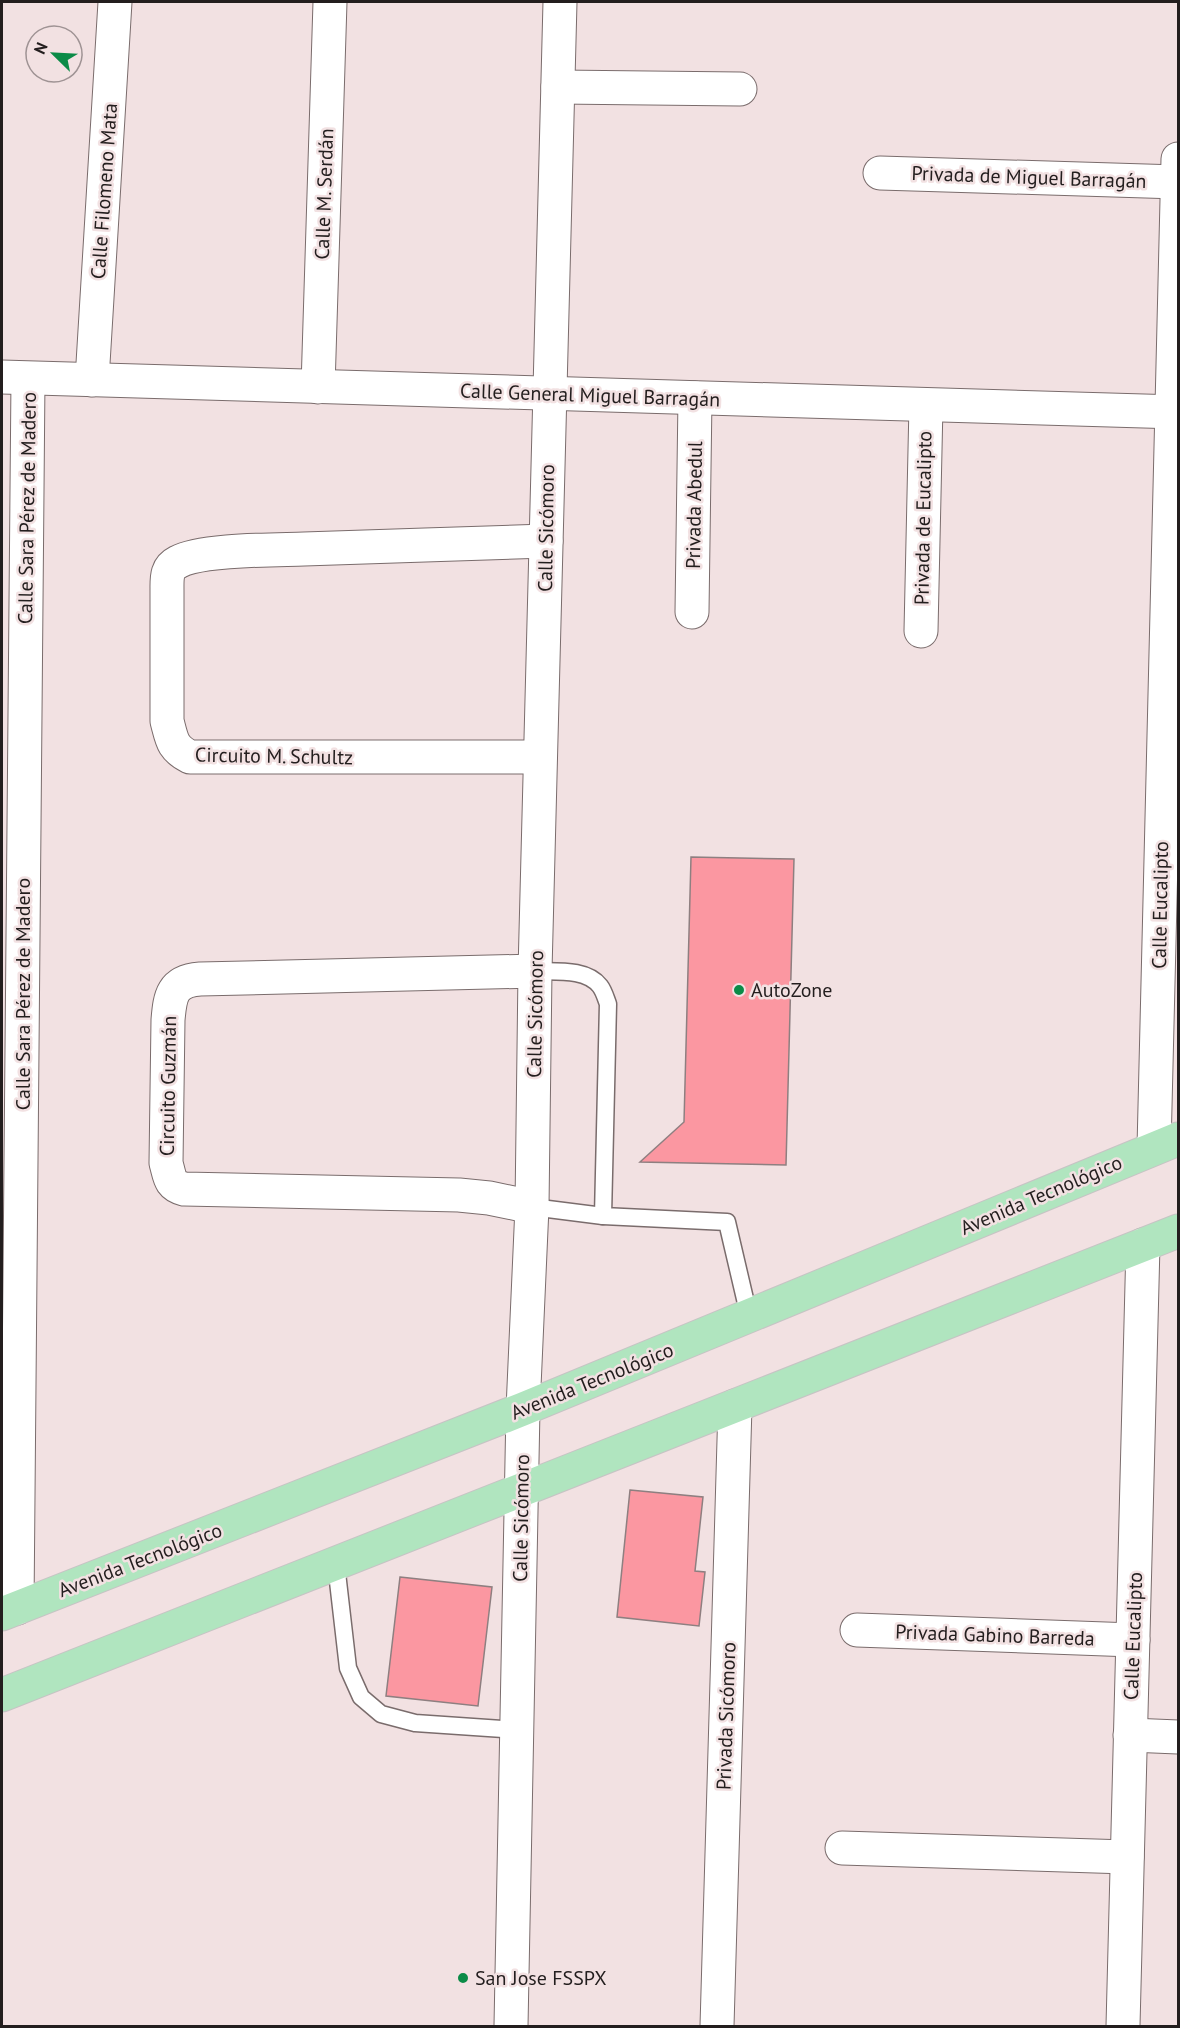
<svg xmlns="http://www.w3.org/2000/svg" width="1180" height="2028" font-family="'PT Sans',sans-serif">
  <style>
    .building { fill: #fb97a1; stroke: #8e7f80; stroke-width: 1.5 }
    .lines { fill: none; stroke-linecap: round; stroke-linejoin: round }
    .service-casing { stroke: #7a6c6c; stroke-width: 19 }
    .minor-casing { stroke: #7a6c6c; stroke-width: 35 }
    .tertiary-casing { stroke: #7a6c6c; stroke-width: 35 }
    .secondary-casing { stroke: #7a6c6c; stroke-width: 35 }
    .primary-casing { stroke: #c6c4c4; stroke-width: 35 }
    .service { stroke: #fff; stroke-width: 16 }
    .minor { stroke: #fff; stroke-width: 33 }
    .tertiary { stroke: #fff; stroke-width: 33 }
    .secondary { stroke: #fff; stroke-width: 33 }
    .primary { stroke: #b0e5bf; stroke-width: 33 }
    .poi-dot { fill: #0b8b47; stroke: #f2e1e2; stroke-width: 2 }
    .labels { text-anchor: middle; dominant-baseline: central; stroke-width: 5; stroke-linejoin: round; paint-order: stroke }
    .street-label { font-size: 20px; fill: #231e1e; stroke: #f2e1e2 }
    .poi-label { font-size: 20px; fill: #231e1e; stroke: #f2e1e2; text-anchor: start }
  </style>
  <rect width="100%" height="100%" fill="#f2e1e2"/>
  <g class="building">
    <path d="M 691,857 L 794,859 L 786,1165 L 640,1162 L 684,1122 Z"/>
    <path d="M 630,1490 L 703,1497 L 695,1571 L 705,1572 L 699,1626 L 617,1617 Z"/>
    <path d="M 400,1577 L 492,1587 L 478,1706 L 386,1696 Z"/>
  </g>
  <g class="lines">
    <g class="service-casing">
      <g id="service">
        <path d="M 535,971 C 555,972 586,968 600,986 C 604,991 606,999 608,1004 L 603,1216 L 727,1222 L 749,1316"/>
        <path d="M 532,1207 L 603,1216"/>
        <path d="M 336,1564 L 348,1668 L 361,1697 L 381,1714 L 415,1723 L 516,1730"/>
      </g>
    </g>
    <g class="minor-casing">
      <g id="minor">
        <path d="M 558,87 L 740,89"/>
        <path d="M 880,173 L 1178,182"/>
        <path d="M 92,380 L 115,2"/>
        <path d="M 318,387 L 330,2"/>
        <path d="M 692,612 L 695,398"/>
        <path d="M 921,631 L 926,405"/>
        <path d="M 540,757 L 190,757 C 172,748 172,740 167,721 L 167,590 C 167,578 166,568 178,562 C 201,549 275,550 304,549 C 385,546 465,544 546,541"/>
        <path d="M 1154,1148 L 1178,159"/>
        <path d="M 532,1207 L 489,1198 L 459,1195 L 184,1189 C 169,1185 170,1177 166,1163 L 168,1020 C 170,996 172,981 200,979 L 535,971"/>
        <path d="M 17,1608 L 28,379"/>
        <path d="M 857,1630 L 1133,1640"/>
        <path d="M 1130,1735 L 1178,1737"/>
        <path d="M 842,1848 L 1127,1857"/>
        <path d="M 717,2026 L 735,1406"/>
        <path d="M 1123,2026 L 1143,1245"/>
      </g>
    </g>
    <g class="tertiary-casing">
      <path id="tertiary" d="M 511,2026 L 523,1409 L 532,1207 L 535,971 L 560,2"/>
    </g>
    <g class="secondary-casing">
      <path id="secondary" d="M 2,377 L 1178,412"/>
    </g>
    <g class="primary-casing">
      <g id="primary">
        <path d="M 2,1614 L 523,1409 L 1178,1139"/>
        <path d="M 2,1695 L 1178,1231"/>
      </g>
    </g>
    <use href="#service" class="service"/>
    <use href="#minor" class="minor"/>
    <use href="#tertiary" class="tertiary"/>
    <use href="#secondary" class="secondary"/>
    <use href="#primary" class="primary"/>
  </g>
  <g class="poi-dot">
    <circle cx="739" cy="990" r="6"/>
    <circle cx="463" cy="1978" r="6"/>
  </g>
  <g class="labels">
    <g class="street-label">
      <text transform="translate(1029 177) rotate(2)">Privada de Miguel Barragán</text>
      <text transform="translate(104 191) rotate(-86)">Calle Filomeno Mata</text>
      <text transform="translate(324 194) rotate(-88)">Calle M. Serdán</text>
      <text transform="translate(590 395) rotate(2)">Calle General Miguel Barragán</text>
      <text transform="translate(694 505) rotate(-89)">Privada Abedul</text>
      <text transform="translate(27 508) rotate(-89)">Calle Sara Pérez de Madero</text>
      <text transform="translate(923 518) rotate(-89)">Privada de Eucalipto</text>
      <text transform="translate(546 528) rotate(-89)">Calle Sicómoro</text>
      <text transform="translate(274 756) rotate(1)">Circuito M. Schultz</text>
      <text transform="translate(1160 905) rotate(-89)">Calle Eucalipto</text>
      <text transform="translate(23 994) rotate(-90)">Calle Sara Pérez de Madero</text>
      <text transform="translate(535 1014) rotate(-89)">Calle Sicómoro</text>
      <text transform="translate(168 1086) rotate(-89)">Circuito Guzmán</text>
      <text transform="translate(1041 1195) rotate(-23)">Avenida Tecnológico</text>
      <text transform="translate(592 1381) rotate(-22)">Avenida Tecnológico</text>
      <text transform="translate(521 1518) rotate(-89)">Calle Sicómoro</text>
      <text transform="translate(140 1560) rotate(-21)">Avenida Tecnológico</text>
      <text transform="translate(995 1635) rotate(2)">Privada Gabino Barreda</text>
      <text transform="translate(1133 1636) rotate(-88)">Calle Eucalipto</text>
      <text transform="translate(726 1716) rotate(-88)">Privada Sicómoro</text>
    </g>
    <g class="poi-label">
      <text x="751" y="990">AutoZone</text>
      <text x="475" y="1978">San Jose FSSPX</text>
    </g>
  </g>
  <rect width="1180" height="2028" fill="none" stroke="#231e1e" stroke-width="6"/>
  <g transform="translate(54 54) rotate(294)"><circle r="28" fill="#f2e1e2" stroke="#9f9394" stroke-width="1.5"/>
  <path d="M0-4.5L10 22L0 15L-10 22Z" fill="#0b8b47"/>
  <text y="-9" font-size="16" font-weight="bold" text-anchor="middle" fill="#231e1e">N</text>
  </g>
</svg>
